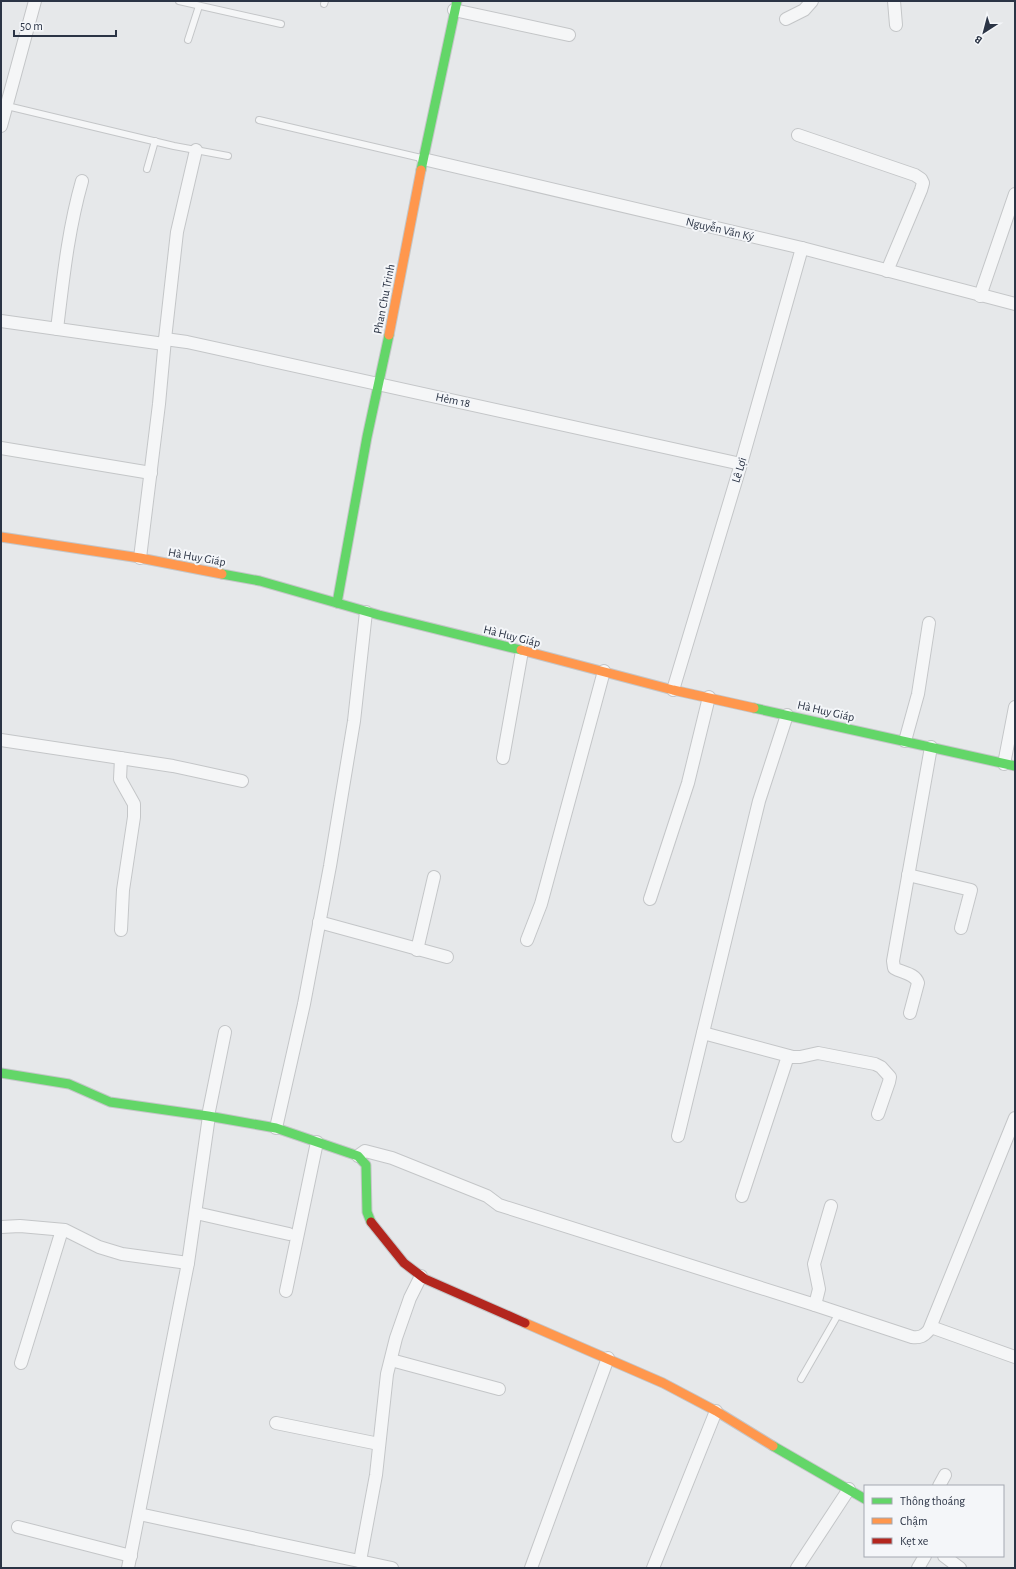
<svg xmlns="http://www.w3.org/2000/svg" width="1016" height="1569" font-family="'Alegreya Sans',sans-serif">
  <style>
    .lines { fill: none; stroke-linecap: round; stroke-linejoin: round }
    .lane-casing { stroke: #c4c6c8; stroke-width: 8 }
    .street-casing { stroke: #c4c6c8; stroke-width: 14 }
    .fast-casing { stroke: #c4c6c8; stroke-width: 11 }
    .slow-casing { stroke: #c4c6c8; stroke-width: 11 }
    .jam-casing { stroke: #c4c6c8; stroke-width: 11 }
    .lane { stroke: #f5f6f7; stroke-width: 6 }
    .street { stroke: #f5f6f7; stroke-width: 12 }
    .fast { stroke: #63d668; stroke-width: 9 }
    .slow { stroke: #ff974d; stroke-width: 9 }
    .jam { stroke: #b3261e; stroke-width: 9 }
    .labels { text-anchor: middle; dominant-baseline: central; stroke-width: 4; stroke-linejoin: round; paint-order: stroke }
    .street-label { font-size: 12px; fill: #2b3445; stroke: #f4f6f9 }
  </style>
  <rect width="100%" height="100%" fill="#e6e8ea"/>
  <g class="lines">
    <g class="lane-casing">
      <g id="lane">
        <path d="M 179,1 L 281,24"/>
        <path d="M 324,4 L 325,1"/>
        <path d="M 188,40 L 199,6"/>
        <path d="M 7,106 L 174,146 L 228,156"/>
        <path d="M 259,120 L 421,158"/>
        <path d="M 147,169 L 155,141"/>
        <path d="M 801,1379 L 839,1313"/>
      </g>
    </g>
    <g class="street-casing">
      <g id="street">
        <path d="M 894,1 L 896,25"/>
        <path d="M 454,10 L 569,35"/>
        <path d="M 786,19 L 804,10 L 812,1"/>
        <path d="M 1,126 L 35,1"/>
        <path d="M 798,135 L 915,175 L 921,179 L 923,183 L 921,190 L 887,271"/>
        <path d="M 423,159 L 802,248 L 1015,304"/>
        <path d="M 980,296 L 1015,194"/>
        <path d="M 1,321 L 164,344"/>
        <path d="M 57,329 C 63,280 68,230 82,181"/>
        <path d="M 165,339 L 187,342 L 741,464"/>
        <path d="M 1,448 L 151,473"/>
        <path d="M 140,558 L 159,404 L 165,339 L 177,232 L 196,150"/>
        <path d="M 673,690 L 741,464 L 802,248"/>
        <path d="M 1,740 L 173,766 L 242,781"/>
        <path d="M 905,741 L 918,694 L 929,623"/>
        <path d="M 503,758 L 522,651"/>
        <path d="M 1004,764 L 1015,707"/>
        <path d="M 908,875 L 971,890 L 961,928"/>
        <path d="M 650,899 L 688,783 L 709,697"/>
        <path d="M 319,922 L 447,957"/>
        <path d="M 121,930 L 123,890 L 134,817 L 134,804 L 120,779 L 121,758"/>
        <path d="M 527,940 L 541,904 L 604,671"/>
        <path d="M 417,950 L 434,877"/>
        <path d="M 910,1013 L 918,983 C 915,973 902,973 894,968 L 893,961 L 931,747"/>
        <path d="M 703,1033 L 793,1057 L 800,1057 L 818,1053 L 875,1064 L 881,1067 L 890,1077 L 889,1082 L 878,1114"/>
        <path d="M 208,1116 L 225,1032"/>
        <path d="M 276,1128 L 304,1004 L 330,866 L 354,721 L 366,612"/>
        <path d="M 678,1136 L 759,801 L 787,715"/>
        <path d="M 358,1156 L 365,1151 L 392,1158 L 487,1196 L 499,1205 L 815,1305 L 819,1289 L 814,1264 L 831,1206"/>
        <path d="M 742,1196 L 788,1056"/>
        <path d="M 196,1213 L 289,1234"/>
        <path d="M 1,1227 L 20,1226 L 65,1230 L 99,1247 L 122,1254 L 188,1263"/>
        <path d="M 286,1291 L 317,1142"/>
        <path d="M 815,1305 L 912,1337 C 920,1338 924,1336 929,1330 L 1015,1118"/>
        <path d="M 931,1327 L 1015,1357"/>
        <path d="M 391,1360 L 499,1389"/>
        <path d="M 21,1363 L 62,1230"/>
        <path d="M 276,1423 L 379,1444"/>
        <path d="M 939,1486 L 945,1475"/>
        <path d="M 139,1514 L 392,1568"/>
        <path d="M 18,1527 L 131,1556"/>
        <path d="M 944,1556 L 960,1568"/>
        <path d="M 360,1561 L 376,1475 L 387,1374 L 396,1338 L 410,1298 L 421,1276"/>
        <path d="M 128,1568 L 188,1263 L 209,1116"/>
        <path d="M 531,1568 L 608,1358"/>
        <path d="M 653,1568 L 716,1411"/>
        <path d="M 797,1568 L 849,1489"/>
        <path d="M 918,1568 L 925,1556"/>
      </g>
    </g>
    <g class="fast-casing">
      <g id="fast">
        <path d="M 421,170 L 457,1"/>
        <path d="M 222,574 L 260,581 L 379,615 L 521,650"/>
        <path d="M 337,603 L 367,437 L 389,335"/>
        <path d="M 754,708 L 1015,766"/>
        <path d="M 1,1073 L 69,1084 L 110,1102 L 208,1116 L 276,1128 L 358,1156 L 366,1165 L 367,1212 L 371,1222"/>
        <path d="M 773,1446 L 865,1499"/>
      </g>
    </g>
    <g class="slow-casing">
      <g id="slow">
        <path d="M 389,335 L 421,170"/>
        <path d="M 1,537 L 140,558 L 222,574"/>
        <path d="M 521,650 L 673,690 L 754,708"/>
        <path d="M 525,1323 L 663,1383 L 716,1411 L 773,1446"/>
      </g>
    </g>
    <g class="jam-casing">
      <path id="jam" d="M 371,1222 L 404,1263 L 425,1279 L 525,1323"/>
    </g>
    <use href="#lane" class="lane"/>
    <use href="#street" class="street"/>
    <use href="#fast" class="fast"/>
    <use href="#slow" class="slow"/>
    <use href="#jam" class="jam"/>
  </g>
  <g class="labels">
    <g class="street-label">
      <text transform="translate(720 229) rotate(13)">Nguyễn Văn Ký</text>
      <text transform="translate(384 299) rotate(-79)">Phan Chu Trinh</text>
      <text transform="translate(453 400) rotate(12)">Hẻm 18</text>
      <text transform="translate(739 470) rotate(-73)">Lê Lợi</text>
      <text transform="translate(197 557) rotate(10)">Hà Huy Giáp</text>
      <text transform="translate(512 636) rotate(14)">Hà Huy Giáp</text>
      <text transform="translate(826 711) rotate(13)">Hà Huy Giáp</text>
    </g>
  </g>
  <rect width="1016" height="1569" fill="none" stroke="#2b3445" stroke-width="4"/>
  <rect x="864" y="1485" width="140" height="72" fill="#f4f6f9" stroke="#a4a8b1"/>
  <rect x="872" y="1498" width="20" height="6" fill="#63d668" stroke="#a4a8b1"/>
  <text x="900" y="1505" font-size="12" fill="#2b3445">Thông thoáng</text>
  <rect x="872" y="1518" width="20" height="6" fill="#ff974d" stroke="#a4a8b1"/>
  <text x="900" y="1525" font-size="12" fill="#2b3445">Chậm</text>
  <rect x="872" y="1538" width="20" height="6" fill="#b3261e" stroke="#a4a8b1"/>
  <text x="900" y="1545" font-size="12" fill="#2b3445">Kẹt xe</text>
  <g transform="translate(984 32) rotate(216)" stroke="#f4f6f9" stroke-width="3" paint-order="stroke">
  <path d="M0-3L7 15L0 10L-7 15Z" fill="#2b3445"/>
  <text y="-6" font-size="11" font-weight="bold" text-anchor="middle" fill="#2b3445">B</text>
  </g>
  <path d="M14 30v6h102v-6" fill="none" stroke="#2b3445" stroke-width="2"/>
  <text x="20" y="30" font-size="12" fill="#2b3445" stroke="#f4f6f9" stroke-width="3" paint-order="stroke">50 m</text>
</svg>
